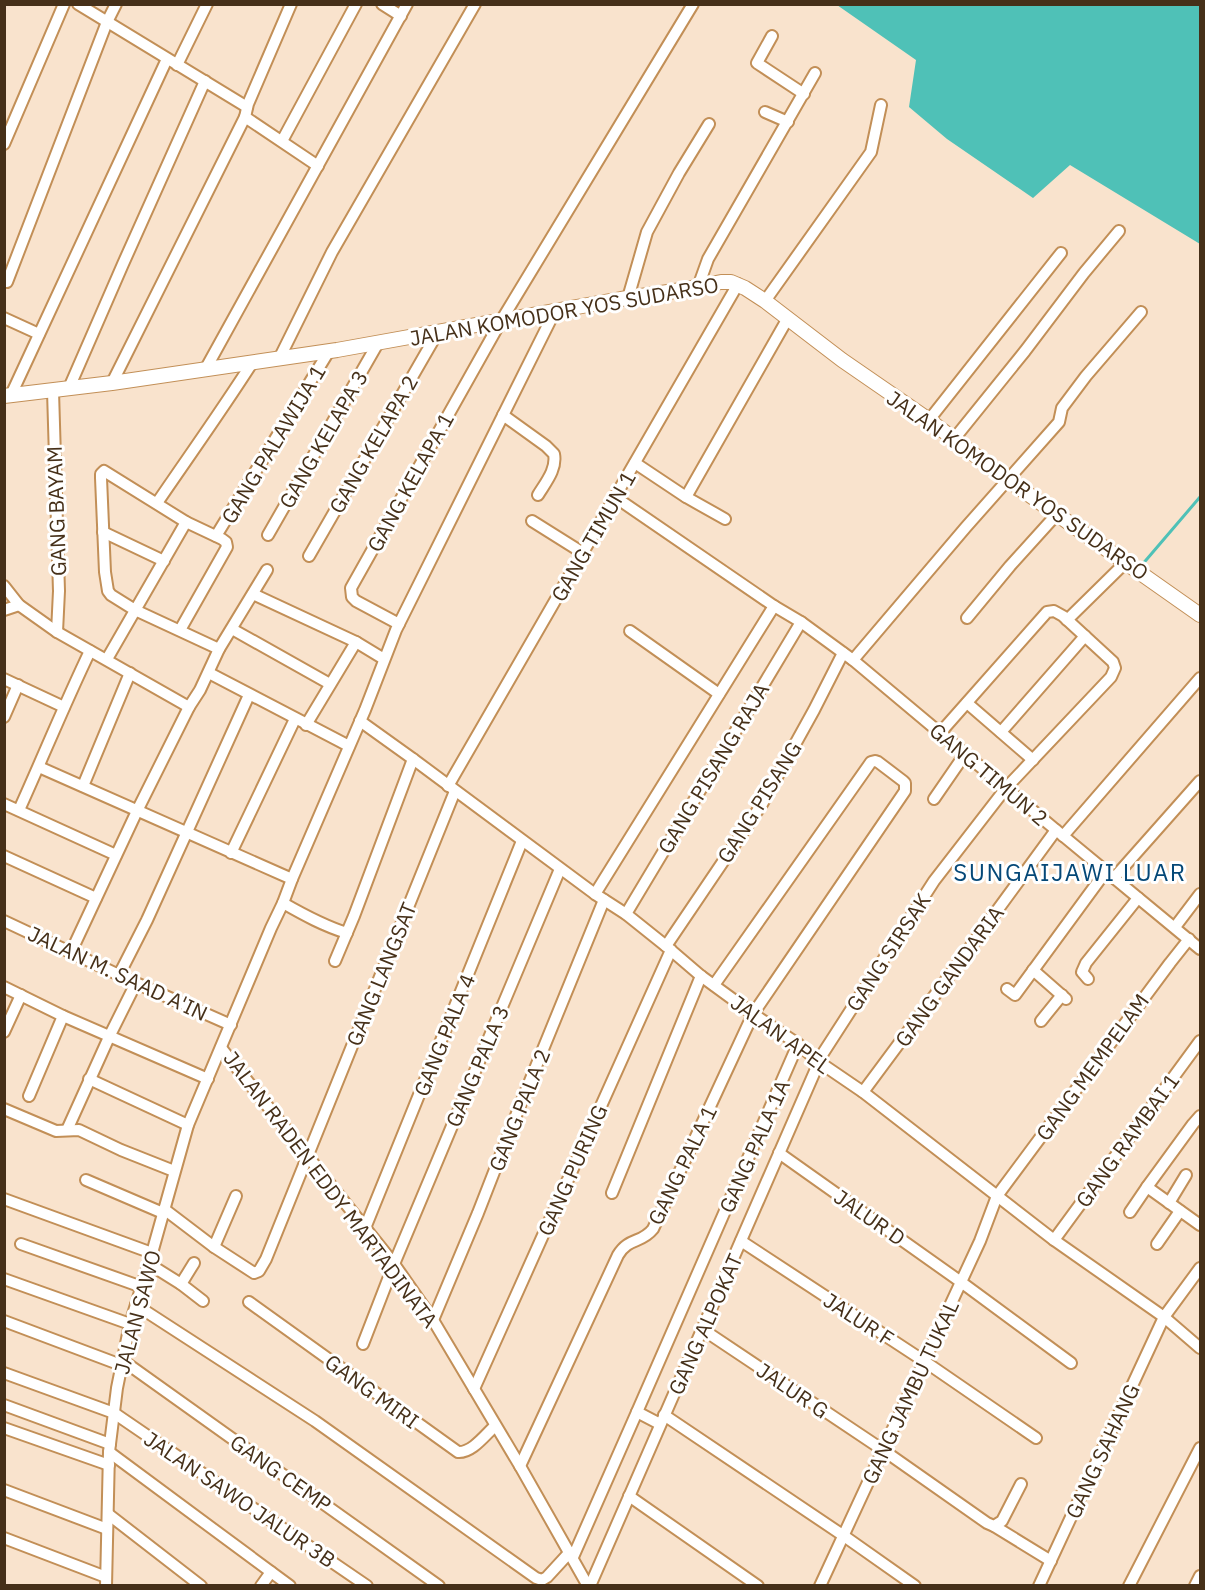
<svg xmlns="http://www.w3.org/2000/svg" width="1205" height="1590" font-family="'IBM Plex Sans',sans-serif">
  <style>
    .water { fill: #4fc1b7 }
    .lines { fill: none; stroke-linecap: round; stroke-linejoin: round }
    .stream { stroke: #4fc1b7; stroke-width: 3 }
    .minor-casing { stroke: #c28f57; stroke-width: 14 }
    .tertiary-casing { stroke: #c28f57; stroke-width: 16 }
    .minor { stroke: #fff; stroke-width: 10 }
    .tertiary { stroke: #fff; stroke-width: 14 }
    .labels { text-anchor: middle; dominant-baseline: central; stroke-width: 6; stroke-linejoin: round; paint-order: stroke }
    .street-label { font-size: 21px; fill: #463019; stroke: #fff }
    .quarter-label { font-size: 24px; letter-spacing: 1.5px; fill: #054877; stroke: #fff }
  </style>
  <rect width="100%" height="100%" fill="#f9e3cd"/>
  <path class="water" d="M 837,5 L 1200,5 L 1200,244 L 1070,165 L 1033,198 L 947,139 L 909,107 L 916,60 Z"/>
  <g class="lines">
    <path class="stream" d="M 1141,566 L 1200,497"/>
    <g class="minor-casing">
      <g id="minor">
        <path d="M 78,4 L 247,107"/>
        <path d="M 382,4 L 401,16"/>
        <path d="M 772,36 L 757,63 L 804,94"/>
        <path d="M 177,65 L 207,4"/>
        <path d="M 765,112 L 788,122"/>
        <path d="M 245,117 L 318,166"/>
        <path d="M 282,141 L 356,4"/>
        <path d="M 4,144 L 64,4"/>
        <path d="M 7,282 L 107,22 L 116,4"/>
        <path d="M 698,287 L 708,259 L 815,73"/>
        <path d="M 628,298 L 647,232 L 679,173 L 709,124"/>
        <path d="M 765,301 L 871,152 L 881,105"/>
        <path d="M 4,318 L 39,334"/>
        <path d="M 280,357 L 332,252 L 475,4"/>
        <path d="M 205,370 L 407,4"/>
        <path d="M 112,383 L 245,117 L 248,104 L 291,4"/>
        <path d="M 69,388 L 123,264 L 205,81"/>
        <path d="M 53,391 L 59,591 L 57,632"/>
        <path d="M 11,395 L 167,59"/>
        <path d="M 503,415 L 546,446 L 554,454 C 557,469 546,482 538,495"/>
        <path d="M 929,420 L 1061,253"/>
        <path d="M 954,439 L 1025,351 L 1084,273 L 1119,231"/>
        <path d="M 635,463 L 686,497 L 725,519"/>
        <path d="M 615,497 L 774,606 L 801,622 L 853,660 L 1056,830 L 1200,949"/>
        <path d="M 686,497 L 788,318"/>
        <path d="M 157,503 C 189,456 222,410 252,363"/>
        <path d="M 532,521 L 583,553"/>
        <path d="M 103,532 L 164,561"/>
        <path d="M 268,535 L 378,343"/>
        <path d="M 216,536 L 329,351"/>
        <path d="M 309,556 L 438,332"/>
        <path d="M 4,586 L 19,605 L 57,632 L 189,707"/>
        <path d="M 253,594 L 356,642 L 384,659"/>
        <path d="M 4,610 L 19,605"/>
        <path d="M 967,618 L 1010,566 L 1057,514"/>
        <path d="M 1067,620 L 1126,562"/>
        <path d="M 399,624 L 356,601 L 352,597 L 351,588 L 501,321 L 693,4"/>
        <path d="M 232,629 L 330,684"/>
        <path d="M 180,630 L 227,547 L 226,542 L 222,539 L 186,522"/>
        <path d="M 630,631 L 719,694"/>
        <path d="M 107,659 L 186,522 L 104,471 L 101,474 L 101,478 L 105,572 L 108,591 L 111,595 L 135,610 L 219,649"/>
        <path d="M 853,660 L 966,527 L 1059,422 L 1062,408 L 1086,376 L 1141,312"/>
        <path d="M 209,673 L 349,746"/>
        <path d="M 4,679 L 64,707"/>
        <path d="M 967,703 L 1033,760"/>
        <path d="M 4,717 L 18,685"/>
        <path d="M 360,721 L 413,759 L 595,894 L 626,914 L 666,946 L 701,976 L 753,1014 L 798,1044 L 819,1062 L 863,1092 L 1054,1240 L 1164,1317 L 1200,1348"/>
        <path d="M 306,725 L 356,642"/>
        <path d="M 1001,732 L 1085,636"/>
        <path d="M 39,767 L 292,879"/>
        <path d="M 83,786 L 130,673"/>
        <path d="M 448,786 L 738,284"/>
        <path d="M 934,799 L 965,754"/>
        <path d="M 4,804 L 116,855"/>
        <path d="M 19,810 C 43,757 65,703 90,651"/>
        <path d="M 1063,836 L 1200,678"/>
        <path d="M 231,853 L 295,719"/>
        <path d="M 4,856 L 96,898"/>
        <path d="M 1114,878 L 1200,781"/>
        <path d="M 595,894 L 774,606"/>
        <path d="M 283,903 C 304,915 324,926 347,933"/>
        <path d="M 626,914 L 801,622"/>
        <path d="M 4,921 L 136,983 L 231,1025"/>
        <path d="M 1175,927 L 1200,894"/>
        <path d="M 666,946 L 762,804 L 814,710 L 843,653"/>
        <path d="M 71,952 L 137,811 L 189,707 L 200,690 L 219,649 L 267,570"/>
        <path d="M 335,961 L 354,916 L 413,759"/>
        <path d="M 1033,970 L 1066,999"/>
        <path d="M 119,975 L 147,920 L 249,695"/>
        <path d="M 1088,979 L 1082,972 L 1086,963 L 1138,898"/>
        <path d="M 4,987 L 63,1016 L 208,1079"/>
        <path d="M 1007,989 L 1015,995 L 1106,871"/>
        <path d="M 1041,1021 L 1062,995"/>
        <path d="M 4,1032 L 21,995"/>
        <path d="M 221,1048 L 394,1264 L 433,1320 L 520,1466 L 588,1586"/>
        <path d="M 818,1061 L 934,881 L 1006,788 L 1111,677 L 1115,668 L 1113,662 L 1063,616 L 1054,611 L 1047,612 L 940,733"/>
        <path d="M 89,1079 L 188,1125"/>
        <path d="M 863,1092 L 958,964 L 1056,830"/>
        <path d="M 29,1096 L 63,1016"/>
        <path d="M 4,1109 L 56,1131 L 79,1130 L 121,1150 L 174,1171"/>
        <path d="M 1200,1116 L 1193,1124 L 1147,1187 L 1200,1225"/>
        <path d="M 67,1130 L 110,1035 L 136,983"/>
        <path d="M 779,1153 L 961,1282 L 1071,1363"/>
        <path d="M 86,1180 L 163,1213"/>
        <path d="M 612,1193 L 701,976"/>
        <path d="M 4,1199 L 152,1253"/>
        <path d="M 1169,1203 L 1186,1175"/>
        <path d="M 164,1209 L 214,1247 L 254,1273 L 259,1271 L 266,1259 L 455,791"/>
        <path d="M 1130,1212 L 1147,1187"/>
        <path d="M 365,1228 L 522,841"/>
        <path d="M 1054,1240 L 1200,1041"/>
        <path d="M 741,1241 L 924,1361 L 1036,1438"/>
        <path d="M 21,1244 L 142,1287"/>
        <path d="M 1157,1244 L 1180,1211"/>
        <path d="M 214,1247 L 236,1196"/>
        <path d="M 149,1264 L 181,1284 L 203,1301"/>
        <path d="M 4,1279 L 130,1324"/>
        <path d="M 181,1284 L 194,1263"/>
        <path d="M 249,1302 L 458,1452 C 472,1453 485,1435 495,1426"/>
        <path d="M 136,1305 L 315,1421 L 536,1578 L 542,1580 L 547,1577 L 570,1552"/>
        <path d="M 433,1320 L 478,1213 L 519,1108 L 604,900"/>
        <path d="M 4,1321 L 121,1365"/>
        <path d="M 702,1329 L 883,1450 L 987,1523 L 994,1526 L 1002,1521 L 1021,1484"/>
        <path d="M 363,1344 L 394,1264 L 560,869"/>
        <path d="M 122,1360 L 439,1586"/>
        <path d="M 4,1373 L 114,1413 L 367,1586"/>
        <path d="M 474,1389 L 671,950"/>
        <path d="M 4,1405 L 110,1444"/>
        <path d="M 637,1412 L 798,1044"/>
        <path d="M 664,1415 L 844,1536 L 915,1586"/>
        <path d="M 4,1428 L 109,1465"/>
        <path d="M 109,1452 L 290,1586"/>
        <path d="M 520,1466 L 618,1255 C 629,1237 641,1244 653,1229 L 753,1014 L 905,791 L 905,783 L 903,781 L 878,762 L 875,761 L 871,762 L 714,985"/>
        <path d="M 4,1490 L 107,1529"/>
        <path d="M 629,1496 L 758,1586"/>
        <path d="M 108,1514 L 201,1586"/>
        <path d="M 994,1526 L 1051,1561"/>
        <path d="M 4,1538 L 106,1577"/>
        <path d="M 573,1557 L 637,1412 L 660,1424"/>
        <path d="M 106,1586 L 109,1452 L 117,1388 L 130,1324 L 152,1253 L 188,1125 L 271,928 L 283,903 L 292,879 L 365,710 L 396,630 L 555,311"/>
        <path d="M 261,1586 L 271,1572"/>
        <path d="M 590,1586 L 819,1062"/>
        <path d="M 820,1586 L 980,1241 L 997,1196 L 1170,963 L 1189,939"/>
        <path d="M 1039,1586 L 1164,1317 L 1200,1268"/>
        <path d="M 1129,1586 L 1200,1448"/>
        <path d="M 1195,1586 L 1200,1576"/>
      </g>
    </g>
    <g class="tertiary-casing">
      <path id="tertiary" d="M 4,396 L 112,383 L 337,350 L 621,299 L 681,290 L 721,282 L 731,282 L 745,288 L 765,301 L 842,360 L 929,420 L 1001,475 L 1200,615"/>
    </g>
    <use href="#minor" class="minor"/>
    <use href="#tertiary" class="tertiary"/>
  </g>
  <g class="labels">
    <g class="street-label">
      <text transform="translate(564 311) rotate(-10)">JALAN KOMODOR YOS SUDARSO</text>
      <text transform="translate(323 439) rotate(-60)">GANG KELAPA 3</text>
      <text transform="translate(273 444) rotate(-59)">GANG PALAWIJA 1</text>
      <text transform="translate(373 444) rotate(-60)">GANG KELAPA 2</text>
      <text transform="translate(410 482) rotate(-61)">GANG KELAPA 1</text>
      <text transform="translate(1018 485) rotate(35)">JALAN KOMODOR YOS SUDARSO</text>
      <text transform="translate(56 511) rotate(-92)">GANG BAYAM</text>
      <text transform="translate(593 536) rotate(-60)">GANG TIMUN 1</text>
      <text transform="translate(713 768) rotate(-59)">GANG PISANG RAJA</text>
      <text transform="translate(989 774) rotate(40)">GANG TIMUN 2</text>
      <text transform="translate(759 802) rotate(-58)">GANG PISANG</text>
      <text transform="translate(888 952) rotate(-57)">GANG SIRSAK</text>
      <text transform="translate(118 973) rotate(25)">JALAN M. SAAD A'IN</text>
      <text transform="translate(381 974) rotate(-68)">GANG LANGSAT</text>
      <text transform="translate(949 976) rotate(-54)">GANG GANDARIA</text>
      <text transform="translate(781 1034) rotate(36)">JALAN APEL</text>
      <text transform="translate(444 1035) rotate(-68)">GANG PALA 4</text>
      <text transform="translate(477 1066) rotate(-67)">GANG PALA 3</text>
      <text transform="translate(1092 1067) rotate(-54)">GANG MEMPELAM</text>
      <text transform="translate(519 1110) rotate(-68)">GANG PALA 2</text>
      <text transform="translate(1127 1140) rotate(-54)">GANG RAMBAI 1</text>
      <text transform="translate(754 1146) rotate(-66)">GANG PALA 1A</text>
      <text transform="translate(682 1165) rotate(-64)">GANG PALA 1</text>
      <text transform="translate(572 1170) rotate(-66)">GANG PURING</text>
      <text transform="translate(331 1189) rotate(53)">JALAN RADEN EDDY MARTADINATA</text>
      <text transform="translate(870 1217) rotate(35)">JALUR D</text>
      <text transform="translate(137 1312) rotate(-75)">JALAN SAWO</text>
      <text transform="translate(859 1319) rotate(33)">JALUR F</text>
      <text transform="translate(705 1324) rotate(-66)">GANG ALPOKAT</text>
      <text transform="translate(793 1390) rotate(34)">JALUR G</text>
      <text transform="translate(372 1391) rotate(36)">GANG MIRI</text>
      <text transform="translate(910 1392) rotate(-65)">GANG JAMBU TUKAL</text>
      <text transform="translate(1102 1451) rotate(-65)">GANG SAHANG</text>
      <text transform="translate(281 1473) rotate(35)">GANG CEMP</text>
      <text transform="translate(240 1499) rotate(34)">JALAN SAWO JALUR 3B</text>
    </g>
    <g class="quarter-label">
      <text x="1070" y="872">SUNGAIJAWI LUAR</text>
    </g>
  </g>
  <rect width="1205" height="1590" fill="none" stroke="#463019" stroke-width="12"/>
</svg>
